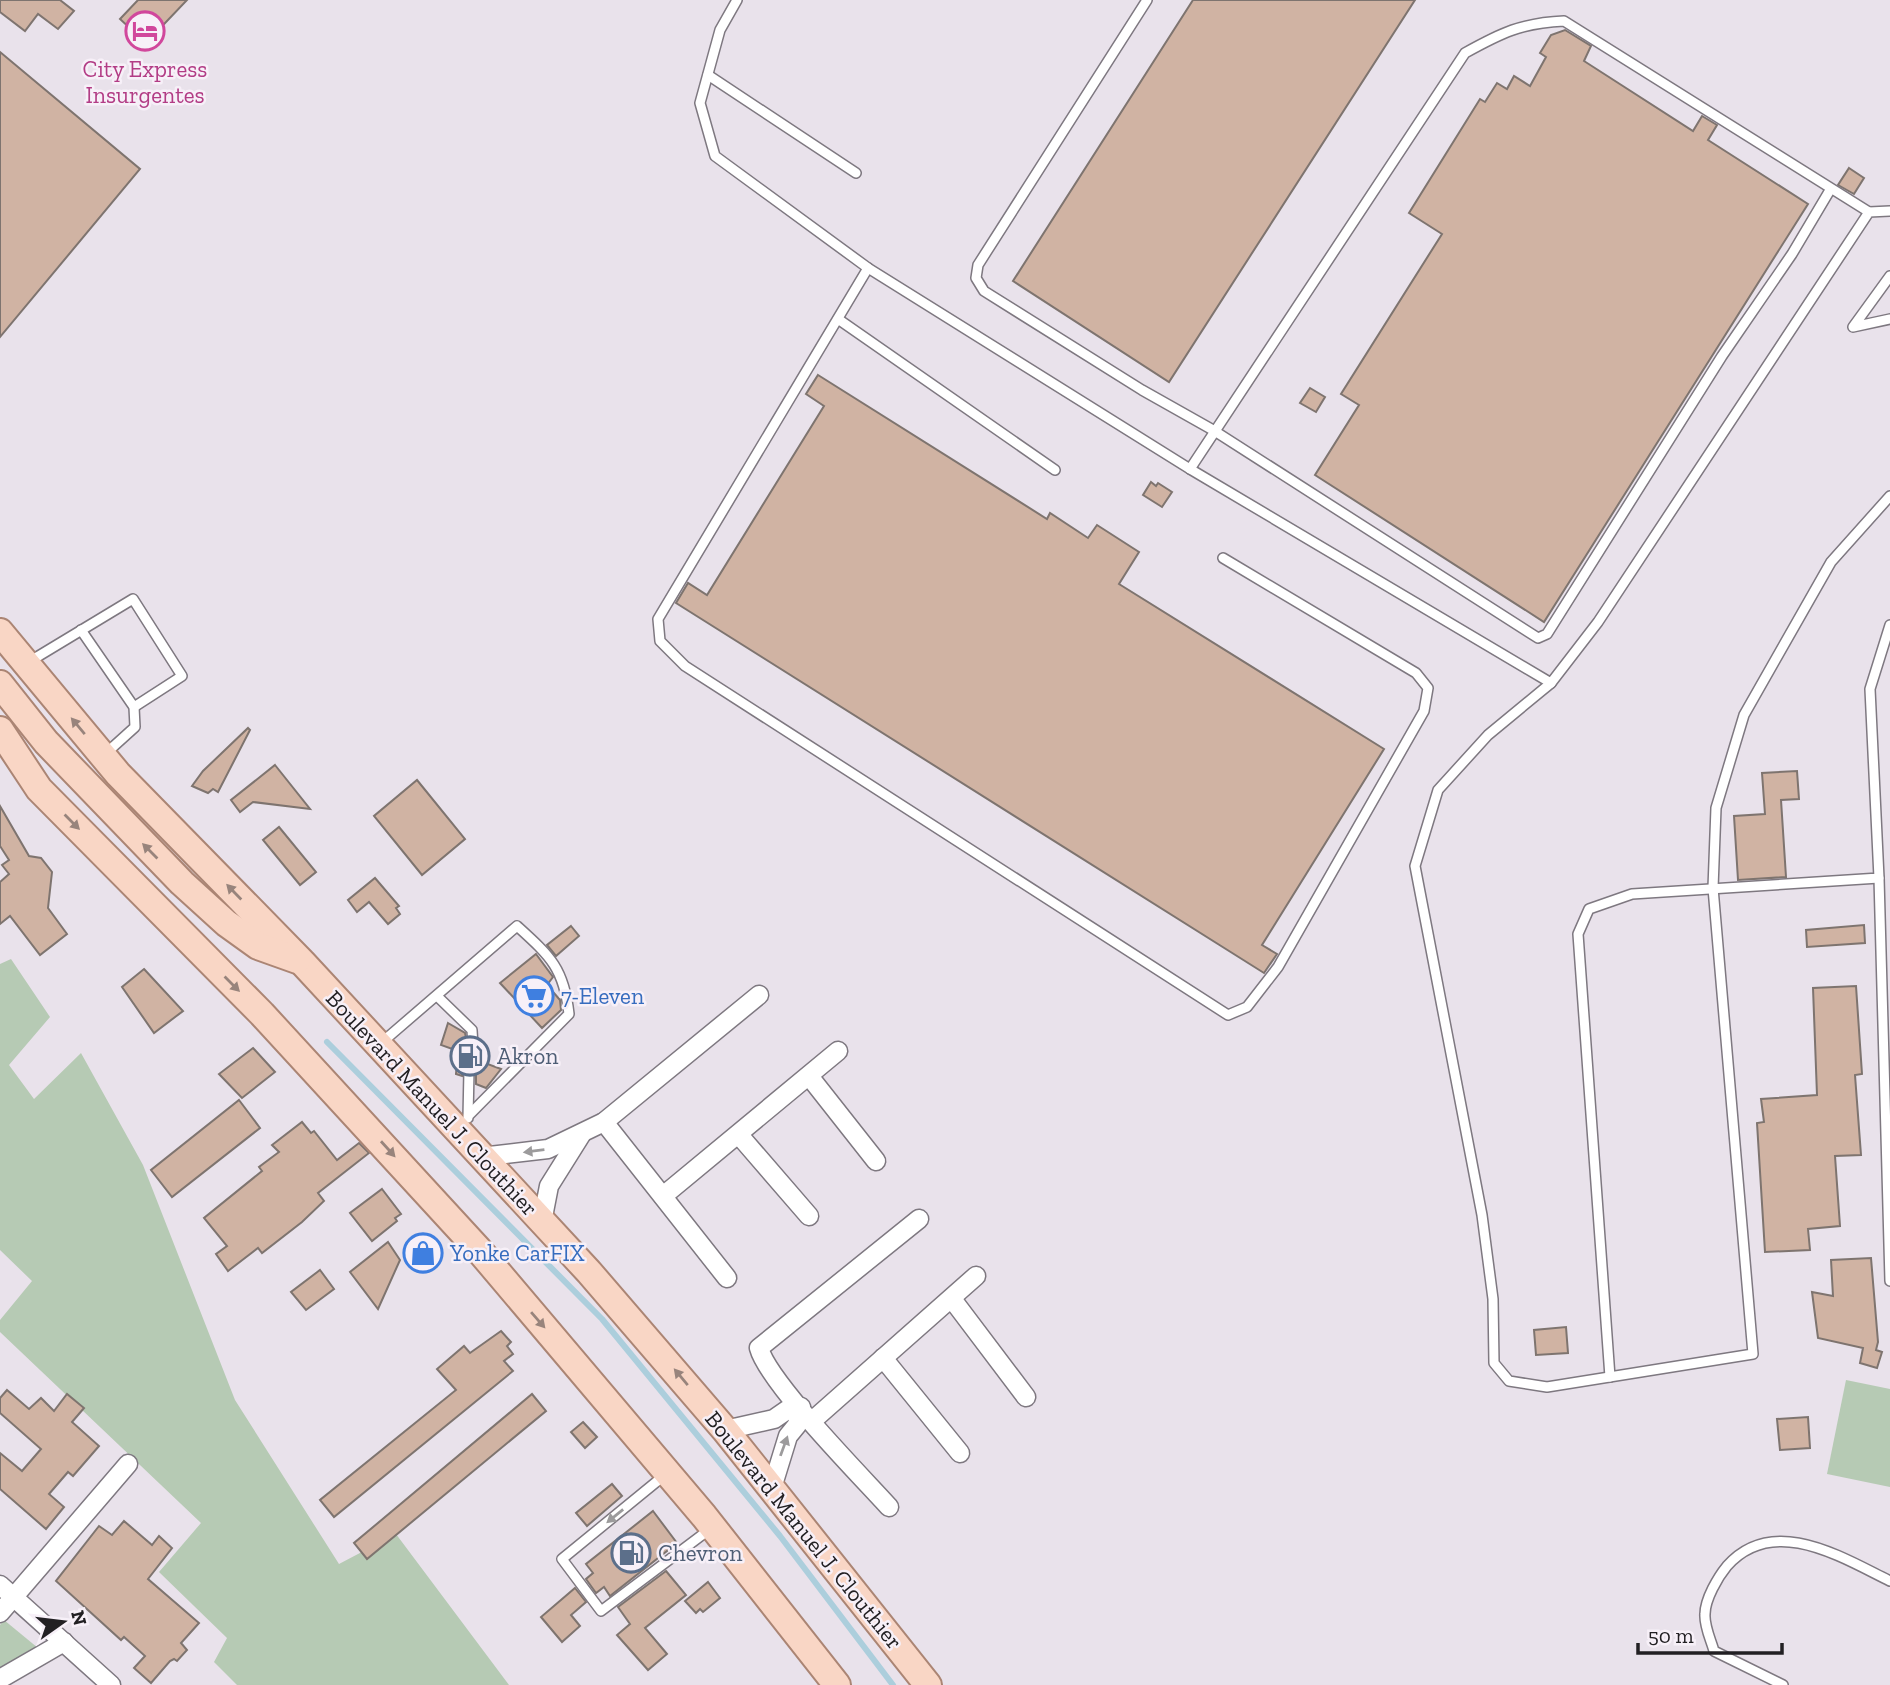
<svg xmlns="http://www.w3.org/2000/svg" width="1890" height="1685" font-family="'Zilla Slab',serif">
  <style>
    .green { fill: #b6cab4 }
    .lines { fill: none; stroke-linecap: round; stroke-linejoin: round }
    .stream { stroke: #accedc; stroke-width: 6 }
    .building { fill: #d0b3a3; stroke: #7e746f; stroke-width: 2 }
    .service-casing { stroke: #7e7880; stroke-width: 12 }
    .minor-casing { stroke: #7e7880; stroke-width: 21 }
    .primary-casing { stroke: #ab8574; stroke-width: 30 }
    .service { stroke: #fff; stroke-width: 9 }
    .minor { stroke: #fff; stroke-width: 18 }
    .primary { stroke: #f9d6c5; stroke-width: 26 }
    .oneway { fill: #98847c }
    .oneway2 { fill: #9c9b9c }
    .labels { text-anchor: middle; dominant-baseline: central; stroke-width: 5; stroke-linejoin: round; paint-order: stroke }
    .hotel-label { font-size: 23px; fill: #b23c85; stroke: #f7f0f8 }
    .shop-label { font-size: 23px; fill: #366cbe; stroke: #f7f0f8; text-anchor: start }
    .service-label { font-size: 23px; fill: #4e5e75; stroke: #f7f0f8; text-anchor: start }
    .street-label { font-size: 23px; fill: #222023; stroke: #f7f0f8 }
  </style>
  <rect width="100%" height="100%" fill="#e9e2eb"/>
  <g class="green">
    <path d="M 11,959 L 50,1017 L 9,1065 L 34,1099 L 81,1053 L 143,1165 L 235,1400 L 339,1564 L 396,1534 L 509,1685 L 237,1685 L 214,1662 L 227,1638 L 159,1572 L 201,1523 L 0,1332 L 0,1320 L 32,1281 L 0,1250 L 0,964 Z"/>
    <path d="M 1846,1380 L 1890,1389 L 1890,1487 L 1827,1474 Z"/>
    <path d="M 4,1620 L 38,1648 L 0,1671 L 0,1625 Z"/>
  </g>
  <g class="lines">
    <path class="stream" d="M 327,1042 L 602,1319 L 780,1536 L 893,1685"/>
  </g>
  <g class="building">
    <path d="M 0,0 L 60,0 L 74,11 L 58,29 L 38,14 L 25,31 L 0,12 Z"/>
    <path d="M 138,0 L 187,0 L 146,43 L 120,19 Z"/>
    <path d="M 1193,0 L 1415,0 L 1169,382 L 1013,281 Z"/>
    <path d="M 1565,30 L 1591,46 L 1584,61 L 1693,131 L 1702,116 L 1717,125 L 1708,140 L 1808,204 L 1544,622 L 1315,475 L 1359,405 L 1341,394 L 1442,234 L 1409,213 L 1480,99 L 1485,102 L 1497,83 L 1507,89 L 1514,76 L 1530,86 L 1546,57 L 1540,53 L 1551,35 Z"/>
    <path d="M 0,52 L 140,169 L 0,337 Z"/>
    <path d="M 1849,168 L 1864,178 L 1854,194 L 1838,185 Z"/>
    <path d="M 818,375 L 1047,519 L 1050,513 L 1088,538 L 1097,525 L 1139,552 L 1119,584 L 1384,749 L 1262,945 L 1277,954 L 1264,973 L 676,603 L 688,583 L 707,595 L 824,406 L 806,394 Z"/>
    <path d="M 1310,388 L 1325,397 L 1316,412 L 1300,403 Z"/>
    <path d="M 1151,482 L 1156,486 L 1158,483 L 1172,492 L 1162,507 L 1143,495 Z"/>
    <path d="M 248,728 L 250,730 L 218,792 L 213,789 L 208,793 L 192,786 L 203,771 Z"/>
    <path d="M 275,765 L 310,809 L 253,802 L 240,812 L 231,800 Z"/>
    <path d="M 1797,771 L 1799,799 L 1781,800 L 1786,877 L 1738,880 L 1734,816 L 1765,814 L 1762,773 Z"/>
    <path d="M 417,780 L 465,839 L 422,875 L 374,816 Z"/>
    <path d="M 0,806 L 29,856 L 41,858 L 52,872 L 48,908 L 67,934 L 40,955 L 10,916 L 0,924 L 0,882 L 9,874 L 2,865 L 9,860 L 0,846 Z"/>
    <path d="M 279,827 L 316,872 L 300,885 L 263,840 Z"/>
    <path d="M 375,878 L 399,906 L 396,908 L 400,914 L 388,924 L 369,902 L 357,912 L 348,900 Z"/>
    <path d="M 1864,925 L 1865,943 L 1807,947 L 1806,930 Z"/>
    <path d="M 571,926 L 579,936 L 556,956 L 547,945 Z"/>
    <path d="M 536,954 L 553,977 L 547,985 L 560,1000 L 561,1010 L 542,1028 L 500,983 Z"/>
    <path d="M 144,969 L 183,1011 L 154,1033 L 122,987 Z"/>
    <path d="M 1856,986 L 1862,1074 L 1855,1075 L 1861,1155 L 1835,1156 L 1840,1226 L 1808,1229 L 1810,1250 L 1765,1252 L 1757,1123 L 1764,1122 L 1761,1099 L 1817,1095 L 1813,988 Z"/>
    <path d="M 448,1023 L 465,1033 L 469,1052 L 479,1049 L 485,1051 L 482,1062 L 501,1069 L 486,1088 L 476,1084 L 476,1069 L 472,1064 L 463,1066 L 462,1076 L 456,1074 L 458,1051 L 441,1045 Z"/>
    <path d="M 253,1048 L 275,1072 L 242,1098 L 219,1074 Z"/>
    <path d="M 239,1100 L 260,1128 L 172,1197 L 151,1170 Z"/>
    <path d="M 302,1122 L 311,1133 L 314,1131 L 337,1160 L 359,1143 L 369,1153 L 318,1193 L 324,1201 L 302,1222 L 262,1253 L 258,1248 L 228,1271 L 216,1254 L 227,1246 L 204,1218 L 262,1171 L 259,1167 L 279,1152 L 272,1145 Z"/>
    <path d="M 382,1189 L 401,1214 L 395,1218 L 397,1221 L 372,1241 L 350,1213 Z"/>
    <path d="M 388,1242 L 400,1260 L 378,1309 L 350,1272 Z"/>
    <path d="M 1871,1258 L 1878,1342 L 1876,1350 L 1882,1352 L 1877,1368 L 1860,1363 L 1863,1348 L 1818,1338 L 1812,1292 L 1833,1296 L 1831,1260 Z"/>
    <path d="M 320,1270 L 334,1289 L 306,1310 L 291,1292 Z"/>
    <path d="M 1566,1327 L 1568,1353 L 1536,1355 L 1534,1330 Z"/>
    <path d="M 501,1331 L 511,1342 L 507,1346 L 513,1354 L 504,1361 L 513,1371 L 334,1517 L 320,1500 L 456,1390 L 437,1369 L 464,1346 L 470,1353 Z"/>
    <path d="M 7,1390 L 29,1409 L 41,1398 L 54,1411 L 67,1394 L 84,1408 L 72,1422 L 99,1446 L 73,1476 L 68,1472 L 49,1494 L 64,1507 L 46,1529 L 0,1489 L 0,1453 L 22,1471 L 41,1449 L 0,1413 L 0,1398 Z"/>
    <path d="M 532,1394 L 546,1411 L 367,1559 L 354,1543 Z"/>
    <path d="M 1808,1417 L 1810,1448 L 1780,1450 L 1777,1419 Z"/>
    <path d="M 583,1422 L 597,1437 L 585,1448 L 571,1432 Z"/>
    <path d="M 612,1484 L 622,1496 L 587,1526 L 576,1513 Z"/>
    <path d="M 653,1511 L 677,1543 L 610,1596 L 604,1587 L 596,1593 L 586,1579 L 593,1573 L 586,1564 Z"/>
    <path d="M 124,1521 L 152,1545 L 159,1536 L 172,1548 L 148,1579 L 199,1623 L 181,1643 L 187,1650 L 177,1661 L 174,1659 L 170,1661 L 151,1683 L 134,1668 L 145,1656 L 124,1637 L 121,1640 L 56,1581 L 99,1526 L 112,1535 Z"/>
    <path d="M 666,1571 L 686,1595 L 645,1628 L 667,1654 L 648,1670 L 617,1635 L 630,1624 L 618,1607 Z"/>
    <path d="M 708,1582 L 720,1598 L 703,1612 L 700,1609 L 696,1613 L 685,1601 Z"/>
    <path d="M 575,1588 L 586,1602 L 571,1615 L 580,1626 L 562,1642 L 541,1617 Z"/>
  </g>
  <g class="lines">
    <g class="service-casing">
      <g id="service">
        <path d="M 737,0 L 720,30 L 700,103 L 715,156 L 868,268 L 1190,469 L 1551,683 L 1598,622 L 1869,212 L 1890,211"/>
        <path d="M 1147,0 L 978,265 L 976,278 L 984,291 L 1142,390 L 1213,430 L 1538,638 L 1547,634 L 1722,356 L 1792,254 L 1830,190"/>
        <path d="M 708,75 L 856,173"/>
        <path d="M 868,268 L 658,619 L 660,641 L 685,666 L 1228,1015 L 1247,1007 L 1278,967 L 1424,711 L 1428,688 L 1416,673 L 1223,558"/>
        <path d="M 1890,276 L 1853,327 L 1890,319"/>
        <path d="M 838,319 L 1055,470"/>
        <path d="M 1190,469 L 1465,53 C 1501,33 1521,23 1564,21 L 1869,212"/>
        <path d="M 81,630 L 134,707 L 135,727 L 104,755"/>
        <path d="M 27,663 L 133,599 L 182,676 L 134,707"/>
        <path d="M 1551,683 L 1488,735 L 1438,790 L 1415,866 L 1482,1215 L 1493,1299 L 1494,1363 L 1509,1381 L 1547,1387 L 1753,1354 L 1713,888 L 1716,808 L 1744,715 L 1831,562 L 1890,496"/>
        <path d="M 1879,878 L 1890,1281"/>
        <path d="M 438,997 L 472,1030 L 473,1046"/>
        <path d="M 380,1044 L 517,926 C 550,956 564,968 569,1014 L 470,1114"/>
        <path d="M 468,1118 L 469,1070"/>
        <path d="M 1610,1377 L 1578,934 L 1589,909 L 1632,894 L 1879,878 L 1870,689 L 1890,625"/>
        <path d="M 666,1474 L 562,1559 L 601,1611 L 710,1529"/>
        <path d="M 1783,1685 L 1714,1651 C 1711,1640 1704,1626 1705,1614 C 1705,1599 1718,1577 1727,1566 C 1773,1514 1841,1557 1890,1581"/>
      </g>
    </g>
    <g class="minor-casing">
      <g id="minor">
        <path d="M 809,1076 L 876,1161"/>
        <path d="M 604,1122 L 727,1278"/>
        <path d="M 739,1135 L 809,1216"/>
        <path d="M 481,1157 L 548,1149 L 604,1122 L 759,995"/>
        <path d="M 663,1196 L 838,1051"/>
        <path d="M 542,1222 L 549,1186 L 581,1135"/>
        <path d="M 952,1299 L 1026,1397"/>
        <path d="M 883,1358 L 960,1453"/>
        <path d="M 812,1421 L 976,1276"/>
        <path d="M 725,1430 L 774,1419 L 787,1410 L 801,1407 L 797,1425 L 788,1436 L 772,1488"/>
        <path d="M 889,1507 C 861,1476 768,1382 759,1348 L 919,1219"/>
        <path d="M 0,1585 L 111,1685"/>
        <path d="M 0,1613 L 128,1464"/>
        <path d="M 0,1679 L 64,1642"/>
      </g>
    </g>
    <g class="primary-casing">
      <g id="primary">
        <path d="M 0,632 L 118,774 L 302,962 L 589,1272 L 725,1430 L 928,1685"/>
        <path d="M 0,684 L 46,742 L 182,883 L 226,923 L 258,946 L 297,960"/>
        <path d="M 0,730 L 39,789 L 262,1014 L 478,1249 L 704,1516 L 837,1685"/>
      </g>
    </g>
    <use href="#service" class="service"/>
    <use href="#minor" class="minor"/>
    <use href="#primary" class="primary"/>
  </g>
  <defs><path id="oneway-solid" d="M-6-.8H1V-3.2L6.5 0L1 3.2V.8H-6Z" transform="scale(1.75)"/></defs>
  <g class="oneway">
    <use href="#oneway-solid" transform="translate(78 726) rotate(-130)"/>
    <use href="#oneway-solid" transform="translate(72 822) rotate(45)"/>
    <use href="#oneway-solid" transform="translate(150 851) rotate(-135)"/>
    <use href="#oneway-solid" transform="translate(234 892) rotate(-134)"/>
    <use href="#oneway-solid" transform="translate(232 984) rotate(45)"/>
    <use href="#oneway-solid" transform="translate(388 1149) rotate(48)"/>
    <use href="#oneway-solid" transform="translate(538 1320) rotate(49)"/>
    <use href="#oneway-solid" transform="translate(681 1377) rotate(-130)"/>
  </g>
  <g class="oneway2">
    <use href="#oneway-solid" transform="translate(534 1151) rotate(173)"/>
    <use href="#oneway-solid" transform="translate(784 1446) rotate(-70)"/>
    <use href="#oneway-solid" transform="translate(615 1516) rotate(141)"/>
  </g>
  <defs>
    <g id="hotel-ring" transform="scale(2.0125)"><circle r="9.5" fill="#f7f0f8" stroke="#d1479c" stroke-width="1.5"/><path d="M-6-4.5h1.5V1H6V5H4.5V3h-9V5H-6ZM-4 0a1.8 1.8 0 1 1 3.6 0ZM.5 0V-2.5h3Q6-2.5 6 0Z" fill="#d1479c"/></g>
    <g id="supermarket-ring" transform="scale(2.0125)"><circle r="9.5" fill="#f7f0f8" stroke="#3f7fe0" stroke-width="1.5"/><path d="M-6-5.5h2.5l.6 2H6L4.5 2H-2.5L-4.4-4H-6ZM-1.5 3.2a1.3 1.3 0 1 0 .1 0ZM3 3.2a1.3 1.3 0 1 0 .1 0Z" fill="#3f7fe0"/></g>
    <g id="fuel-ring" transform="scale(2.0125)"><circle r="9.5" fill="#f7f0f8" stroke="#5c6f8a" stroke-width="1.5"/><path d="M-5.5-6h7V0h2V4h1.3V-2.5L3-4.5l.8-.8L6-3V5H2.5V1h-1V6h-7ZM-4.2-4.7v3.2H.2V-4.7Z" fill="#5c6f8a"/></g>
    <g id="shop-ring" transform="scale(2.0125)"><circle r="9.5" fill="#f7f0f8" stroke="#3f7fe0" stroke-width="1.5"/><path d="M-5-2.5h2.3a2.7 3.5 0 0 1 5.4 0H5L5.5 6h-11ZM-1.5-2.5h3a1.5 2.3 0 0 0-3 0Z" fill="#3f7fe0"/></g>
  </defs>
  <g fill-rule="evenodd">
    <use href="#hotel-ring" x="145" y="31"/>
    <use href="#supermarket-ring" x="534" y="996"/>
    <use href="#fuel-ring" x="470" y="1056"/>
    <use href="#shop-ring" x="423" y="1253"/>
    <use href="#fuel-ring" x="631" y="1553"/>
  </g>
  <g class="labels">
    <g class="hotel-label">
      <text x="145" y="69">City Express<tspan x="145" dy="26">Insurgentes</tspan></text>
    </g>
    <g class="shop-label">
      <text x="561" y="996">7-Eleven</text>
      <text x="450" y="1253">Yonke CarFIX</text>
    </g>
    <g class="service-label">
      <text x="497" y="1056">Akron</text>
      <text x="658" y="1553">Chevron</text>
    </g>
    <g class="street-label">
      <text transform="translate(432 1103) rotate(47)">Boulevard Manuel J. Clouthier</text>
      <text transform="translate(804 1530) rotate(51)">Boulevard Manuel J. Clouthier</text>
    </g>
  </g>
  <g transform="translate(63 1622) rotate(76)" stroke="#f7f0f8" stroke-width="5" paint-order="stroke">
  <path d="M0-5L12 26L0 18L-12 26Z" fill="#222023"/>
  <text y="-10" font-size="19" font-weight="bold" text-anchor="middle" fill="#222023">N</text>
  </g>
  <path d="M1638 1643v10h144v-10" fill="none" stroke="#222023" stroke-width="3.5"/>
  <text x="1648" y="1643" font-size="21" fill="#222023" stroke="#f7f0f8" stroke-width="5" paint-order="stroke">50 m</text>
</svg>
